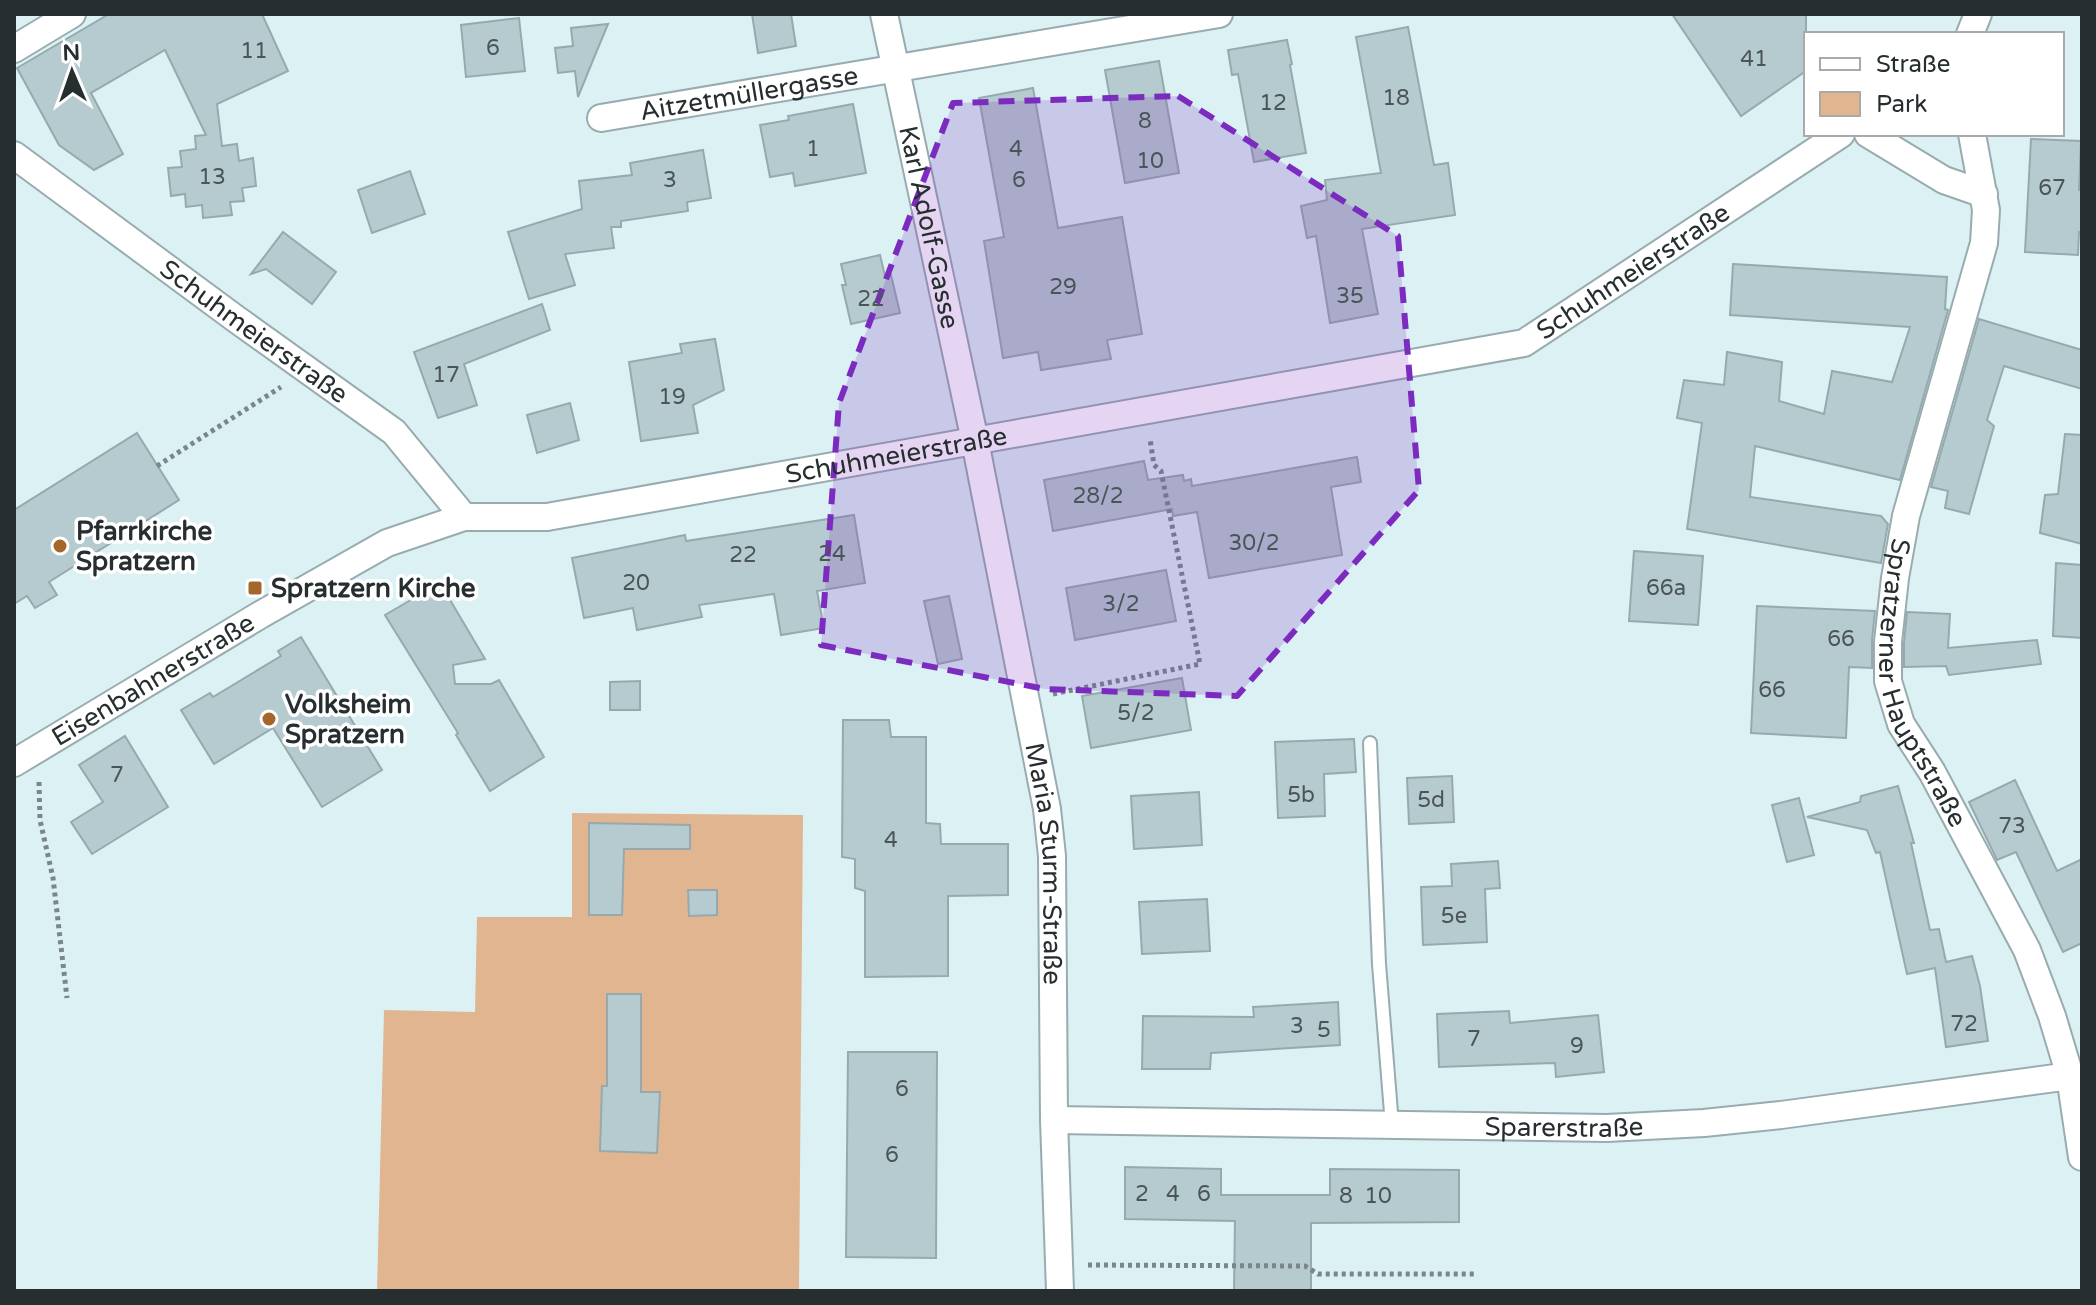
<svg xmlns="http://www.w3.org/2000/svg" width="2096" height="1305" font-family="'Varela Round',sans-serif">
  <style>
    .green { fill: #e0b590 }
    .building { fill: #b6cbcf; stroke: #96aaae; stroke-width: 2 }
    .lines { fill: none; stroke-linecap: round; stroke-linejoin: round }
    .lane-casing { stroke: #98acb0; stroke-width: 16 }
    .street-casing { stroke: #98acb0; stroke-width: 30 }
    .path { stroke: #798789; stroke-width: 5; stroke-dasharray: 4 4; stroke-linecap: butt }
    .lane { stroke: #fff; stroke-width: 12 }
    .street { stroke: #fff; stroke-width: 26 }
    .marked { fill: #7b2cbf; fill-opacity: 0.2; stroke: #7b2cbf; stroke-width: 6; stroke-dasharray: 16 10; stroke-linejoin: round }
    .poi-dot { fill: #a4662b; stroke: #fff; stroke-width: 3 }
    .labels { text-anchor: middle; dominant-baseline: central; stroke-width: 7; stroke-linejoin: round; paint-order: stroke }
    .number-label { font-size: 22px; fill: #4a5557 }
    .street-label { font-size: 26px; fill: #262e2f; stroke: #fff }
    .poi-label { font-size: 26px; font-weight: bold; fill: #262e2f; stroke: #fff; text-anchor: start }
  </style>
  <rect width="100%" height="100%" fill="#dbf1f4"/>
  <path class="green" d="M 572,813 L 803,815 L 799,1291 L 377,1291 L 384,1010 L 475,1012 L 477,917 L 572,917 Z"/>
  <g class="building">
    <path d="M 109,14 L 262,14 L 288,71 L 217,104 L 222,146 L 237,144 L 239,161 L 253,158 L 256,186 L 242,188 L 244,201 L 230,202 L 232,215 L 203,218 L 202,205 L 186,207 L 185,194 L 171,196 L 168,168 L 182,167 L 180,151 L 196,149 L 195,136 L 206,135 L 165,50 L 91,93 L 123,154 L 94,170 L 59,145 L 17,68 Z"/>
    <path d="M 752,14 L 791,14 L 796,46 L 758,53 Z"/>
    <path d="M 1672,14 L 1806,14 L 1806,71 L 1741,116 Z"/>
    <path d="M 519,18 L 525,71 L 466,77 L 461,25 Z"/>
    <path d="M 608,24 L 591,65 L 578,97 L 575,71 L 558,73 L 555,48 L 573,46 L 571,28 Z"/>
    <path d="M 1408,27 L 1434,165 L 1448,163 L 1455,215 L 1362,229 L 1378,314 L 1330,323 L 1316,236 L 1307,238 L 1301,206 L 1327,200 L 1325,180 L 1381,173 L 1356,37 Z"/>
    <path d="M 1287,40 L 1292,64 L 1290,65 L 1306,153 L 1254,162 L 1238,74 L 1232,75 L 1228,50 Z"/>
    <path d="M 1159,61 L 1179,173 L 1125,183 L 1105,70 Z"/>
    <path d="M 1033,88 L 1058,228 L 1122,217 L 1142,334 L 1107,340 L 1111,359 L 1041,370 L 1038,352 L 1003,358 L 984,241 L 1004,237 L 979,98 Z"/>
    <path d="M 853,104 L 866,173 L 795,186 L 793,173 L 770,177 L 760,125 L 789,120 L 788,116 Z"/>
    <path d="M 2031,139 L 2081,141 L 2079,190 L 2082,190 L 2082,232 L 2079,232 L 2078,255 L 2025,252 Z"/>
    <path d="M 703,150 L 711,198 L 687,202 L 688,211 L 621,221 L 621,227 L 611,227 L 614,248 L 565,254 L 575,285 L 529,299 L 508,232 L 582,209 L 579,181 L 632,175 L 630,163 Z"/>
    <path d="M 410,171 L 425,214 L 372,233 L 358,190 Z"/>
    <path d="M 283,232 L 336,272 L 312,304 L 266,269 L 251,274 Z"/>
    <path d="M 880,255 L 885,276 L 891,275 L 900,313 L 851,324 L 842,285 L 846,285 L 841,264 Z"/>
    <path d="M 1733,264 L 1947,277 L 1945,309 L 1948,310 L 1900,480 L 1755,446 L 1750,497 L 1881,516 L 1888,524 L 1881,563 L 1687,529 L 1702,423 L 1677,418 L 1684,380 L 1724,385 L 1727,352 L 1782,362 L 1779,401 L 1824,414 L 1832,371 L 1892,382 L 1910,327 L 1730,315 Z"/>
    <path d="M 542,304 L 550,330 L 464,364 L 477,405 L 438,418 L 414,352 Z"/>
    <path d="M 1979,319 L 2082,350 L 2082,389 L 2004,366 L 1987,420 L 1994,426 L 1969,514 L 1945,508 L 1948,491 L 1931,487 Z"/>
    <path d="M 715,339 L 724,390 L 693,405 L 698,433 L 641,441 L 629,362 L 682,353 L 680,344 Z"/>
    <path d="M 570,403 L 579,440 L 537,453 L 527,415 Z"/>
    <path d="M 137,433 L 179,500 L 49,582 L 57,595 L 35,608 L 27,596 L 14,604 L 14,510 Z"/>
    <path d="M 2065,434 L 2082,435 L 2082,544 L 2040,533 L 2045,495 L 2058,494 Z"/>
    <path d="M 1357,457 L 1361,482 L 1331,487 L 1342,555 L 1209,578 L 1197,512 L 1173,516 L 1172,509 L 1053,531 L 1044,480 L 1144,461 L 1148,480 L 1183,475 L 1184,481 L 1191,479 L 1192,486 Z"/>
    <path d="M 854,515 L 865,583 L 817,591 L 824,628 L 781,635 L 774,594 L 699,605 L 702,617 L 637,630 L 633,608 L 584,618 L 572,558 L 685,535 L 686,541 Z"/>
    <path d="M 1634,551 L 1703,556 L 1698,625 L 1629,621 Z"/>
    <path d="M 2056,563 L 2082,565 L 2082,638 L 2053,636 Z"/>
    <path d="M 1166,570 L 1176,621 L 1075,640 L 1066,588 Z"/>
    <path d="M 440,583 L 485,659 L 453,665 L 455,684 L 491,684 L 499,680 L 544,757 L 490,791 L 456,735 L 458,733 L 385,615 Z"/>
    <path d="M 949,596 L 962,659 L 938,664 L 924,601 Z"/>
    <path d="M 1757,606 L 1875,611 L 1872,640 L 1872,668 L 1849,667 L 1846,738 L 1751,733 Z"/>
    <path d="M 1907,612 L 1950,614 L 1948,648 L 2037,640 L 2041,664 L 1949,675 L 1946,666 L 1904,667 L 1904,643 Z"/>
    <path d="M 301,637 L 382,770 L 322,807 L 273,728 L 214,764 L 181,710 L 210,693 L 213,697 L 281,656 L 278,651 Z"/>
    <path d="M 1182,678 L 1191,730 L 1091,748 L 1082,696 Z"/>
    <path d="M 640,681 L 640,710 L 610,710 L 610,682 Z"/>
    <path d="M 843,720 L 889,720 L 891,737 L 926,737 L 926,823 L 940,824 L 941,844 L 1008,844 L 1008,895 L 948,896 L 948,976 L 865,977 L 865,891 L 855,888 L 855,859 L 842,857 Z"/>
    <path d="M 125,736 L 168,807 L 92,854 L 71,822 L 103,802 L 79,765 Z"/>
    <path d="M 1354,739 L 1356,772 L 1324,774 L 1325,816 L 1278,818 L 1275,742 Z"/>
    <path d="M 1452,776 L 1454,822 L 1409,824 L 1407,778 Z"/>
    <path d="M 2015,780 L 2057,871 L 2082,859 L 2082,943 L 2063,952 L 2016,852 L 1997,860 L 1969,802 Z"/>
    <path d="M 1898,786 L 1914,843 L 1911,843 L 1930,930 L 1939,929 L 1946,962 L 1972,956 L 1980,986 L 1988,1041 L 1946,1047 L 1935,968 L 1907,974 L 1880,852 L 1876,853 L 1867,830 L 1807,817 L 1860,802 L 1861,796 Z"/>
    <path d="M 1199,792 L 1202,845 L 1134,849 L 1131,796 Z"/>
    <path d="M 1799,798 L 1814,855 L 1787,862 L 1772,805 Z"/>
    <path d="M 589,823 L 690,825 L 690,849 L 624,849 L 622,915 L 589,915 Z"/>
    <path d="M 1498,861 L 1500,888 L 1485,889 L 1487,942 L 1423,945 L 1421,887 L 1452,886 L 1451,864 Z"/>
    <path d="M 688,890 L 717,890 L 717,915 L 689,916 Z"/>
    <path d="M 1207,899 L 1210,951 L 1142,954 L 1139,902 Z"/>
    <path d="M 607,994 L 641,994 L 641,1092 L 660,1092 L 657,1153 L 600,1151 L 602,1086 L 607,1086 Z"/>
    <path d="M 1338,1002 L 1340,1045 L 1211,1053 L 1210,1069 L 1142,1069 L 1143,1016 L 1254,1017 L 1253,1007 Z"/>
    <path d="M 1509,1011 L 1510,1023 L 1598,1015 L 1604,1072 L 1556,1077 L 1555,1063 L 1439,1067 L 1437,1014 Z"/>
    <path d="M 848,1052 L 937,1052 L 936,1258 L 846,1257 Z"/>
    <path d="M 1125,1167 L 1221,1169 L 1221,1195 L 1330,1195 L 1330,1169 L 1459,1170 L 1459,1222 L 1311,1223 L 1311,1291 L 1234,1291 L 1235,1221 L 1125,1219 Z"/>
  </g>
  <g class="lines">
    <g class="lane-casing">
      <path id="lane" d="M 1370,743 L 1379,964 L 1392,1125"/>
    </g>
    <g class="street-casing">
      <g id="street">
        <path id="s1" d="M 884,14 L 975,441 L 1047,809 L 1052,856 L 1054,1120 L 1060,1291"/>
        <path d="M 1970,34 L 1978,14"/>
        <path d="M 14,49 L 72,14"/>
        <path id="s2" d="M 601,118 L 1219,14"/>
        <path d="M 1868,134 L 1944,180 L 1984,194"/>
        <path id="s3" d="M 1972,134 L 1986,210 L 1984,243 L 1906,516 L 1895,578 L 1888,642 L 1888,681 L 1901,724 L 1932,772 L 2027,950 L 2052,1016 L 2070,1076 L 2082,1157"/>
        <path id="s4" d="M 14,155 L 236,319 L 394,432 L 464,517"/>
        <path id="s5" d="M 14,763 L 260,615 L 387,543 L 464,517 L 547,517 L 1524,343 L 1841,134"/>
        <path id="s6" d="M 1054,1120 L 1607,1128 L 1704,1123 L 1781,1115 L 2070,1076"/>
      </g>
    </g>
    <g class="path">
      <path d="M 157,466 L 281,387"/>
      <path d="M 1053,694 L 1200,664 L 1161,471 L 1154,465 L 1150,439"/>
      <path d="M 39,782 L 40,820 L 53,878 L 67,998"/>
      <path d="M 1088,1265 L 1305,1266 L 1318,1274 L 1475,1274"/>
    </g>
    <use href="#lane" class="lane"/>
    <use href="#street" class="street"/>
  </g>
  <path class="marked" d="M 1178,96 L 1398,236 L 1419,490 L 1237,696 L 1045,689 L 821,645 L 839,403 L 953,103 Z"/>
  <g class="poi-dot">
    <circle cx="60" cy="546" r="8"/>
    <rect x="247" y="580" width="16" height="16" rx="4"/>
    <circle cx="269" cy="719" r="8"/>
  </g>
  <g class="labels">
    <g class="number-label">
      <text x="493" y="48">6</text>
      <text x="254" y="51">11</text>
      <text x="1754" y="59">41</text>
      <text x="1396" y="98">18</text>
      <text x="1273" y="103">12</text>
      <text x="1145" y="121">8</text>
      <text x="813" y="149">1</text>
      <text x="1016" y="149">4</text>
      <text x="1150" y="161">10</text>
      <text x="212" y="177">13</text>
      <text x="670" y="180">3</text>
      <text x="1019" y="180">6</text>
      <text x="2052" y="188">67</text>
      <text x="1063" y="287">29</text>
      <text x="1350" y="296">35</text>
      <text x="871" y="299">22</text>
      <text x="446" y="375">17</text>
      <text x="672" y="397">19</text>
      <text x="1098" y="496">28/2</text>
      <text x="1254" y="543">30/2</text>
      <text x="832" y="554">24</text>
      <text x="743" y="555">22</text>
      <text x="636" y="583">20</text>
      <text x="1666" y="588">66a</text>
      <text x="1121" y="604">3/2</text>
      <text x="1841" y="639">66</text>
      <text x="1772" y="690">66</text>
      <text x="1136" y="713">5/2</text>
      <text x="117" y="775">7</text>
      <text x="1301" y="795">5b</text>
      <text x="1431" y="800">5d</text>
      <text x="2012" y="826">73</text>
      <text x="891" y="840">4</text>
      <text x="1454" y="916">5e</text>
      <text x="1964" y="1024">72</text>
      <text x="1297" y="1026">3</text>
      <text x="1324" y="1030">5</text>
      <text x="1474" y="1039">7</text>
      <text x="1577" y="1046">9</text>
      <text x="902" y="1089">6</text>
      <text x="892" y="1155">6</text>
      <text x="1142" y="1194">2</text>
      <text x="1173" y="1194">4</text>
      <text x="1204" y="1194">6</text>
      <text x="1346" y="1196">8</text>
      <text x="1378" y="1196">10</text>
    </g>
    <g class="street-label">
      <text stroke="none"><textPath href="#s2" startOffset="150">Aitzetmüllergasse</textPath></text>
      <text stroke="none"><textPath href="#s1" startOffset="218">Karl Adolf-Gasse</textPath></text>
      <text stroke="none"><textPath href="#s5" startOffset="1720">Schuhmeierstraße</textPath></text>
      <text stroke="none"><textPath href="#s4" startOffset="298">Schuhmeierstraße</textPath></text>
      <text stroke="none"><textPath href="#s5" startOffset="952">Schuhmeierstraße</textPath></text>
      <text stroke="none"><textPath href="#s5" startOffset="162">Eisenbahnerstraße</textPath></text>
      <text stroke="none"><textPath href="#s3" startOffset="570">Spratzerner Hauptstraße</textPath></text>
      <text stroke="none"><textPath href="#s1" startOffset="866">Maria Sturm-Straße</textPath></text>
      <text stroke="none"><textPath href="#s6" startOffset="510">Sparerstraße</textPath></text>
    </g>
    <g class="poi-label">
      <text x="76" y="531">Pfarrkirche<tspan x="76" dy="30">Spratzern</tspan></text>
      <text x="271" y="588">Spratzern Kirche</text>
      <text x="285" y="704">Volksheim<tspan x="285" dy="30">Spratzern</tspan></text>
    </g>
  </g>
  <rect width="2096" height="1305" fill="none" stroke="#262e2f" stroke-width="32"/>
  <rect x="1804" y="32" width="260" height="104" fill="#ffffff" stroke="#a8abac" stroke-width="2"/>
  <rect x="1820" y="58" width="40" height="12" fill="#ffffff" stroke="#a8abac" stroke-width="2"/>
  <text x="1876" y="72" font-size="24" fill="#262e2f">Straße</text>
  <rect x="1820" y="92" width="40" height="24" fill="#e0b590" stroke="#a8abac" stroke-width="2"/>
  <text x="1876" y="112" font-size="24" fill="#262e2f">Park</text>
  <g transform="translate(72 72) rotate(358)" stroke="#ffffff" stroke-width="6" paint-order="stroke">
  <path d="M0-6L14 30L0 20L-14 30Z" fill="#262e2f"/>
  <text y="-12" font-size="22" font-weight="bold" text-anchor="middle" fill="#262e2f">N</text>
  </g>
</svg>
